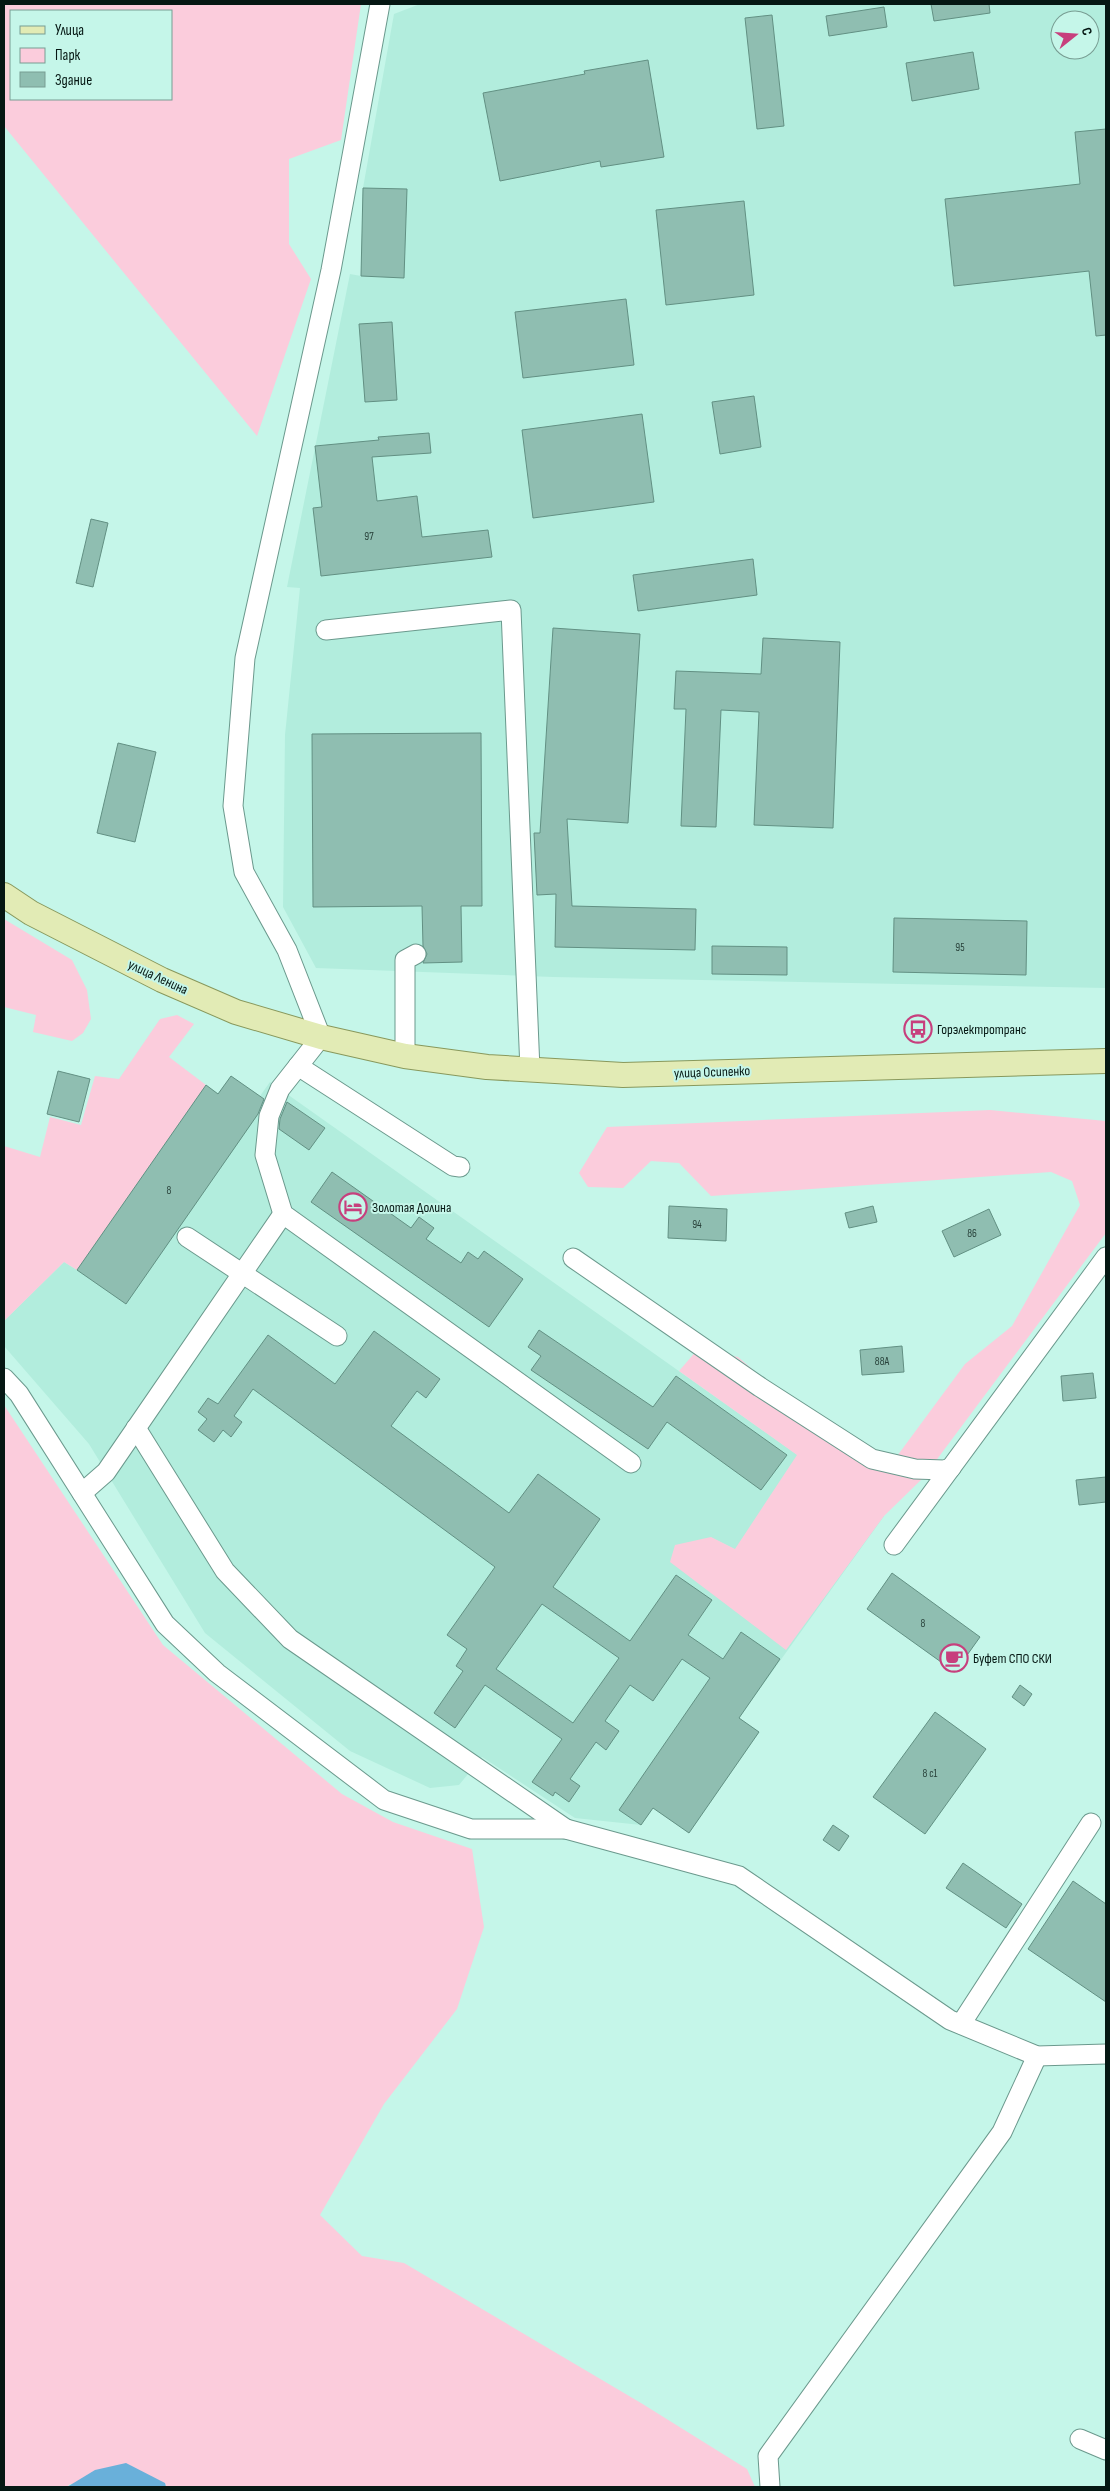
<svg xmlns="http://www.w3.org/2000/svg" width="1110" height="2491" font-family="'Sofia Sans Condensed',sans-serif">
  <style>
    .built { fill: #b2eddd; fill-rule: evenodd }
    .green { fill: #fbccdc; fill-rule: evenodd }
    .water { fill: #69b0da }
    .building { fill: #8fbeb1; stroke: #629083; fill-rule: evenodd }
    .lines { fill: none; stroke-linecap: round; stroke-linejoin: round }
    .minor-casing { stroke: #6b998d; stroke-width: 21 }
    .major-casing { stroke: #88985c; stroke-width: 26 }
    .minor { stroke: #fff; stroke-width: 19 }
    .major { stroke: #e2ebb5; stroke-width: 24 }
    .labels { text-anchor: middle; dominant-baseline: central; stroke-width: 4; stroke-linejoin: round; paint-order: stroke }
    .number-label { font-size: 11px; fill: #28413a }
    .street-label { font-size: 14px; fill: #051713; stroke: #c5f6e9 }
    .poi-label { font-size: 14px; fill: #051713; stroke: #c5f6e9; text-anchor: start }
  </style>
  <rect width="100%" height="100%" fill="#c5f6e9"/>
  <g class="built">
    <path d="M 420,4 L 1106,4 L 1106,988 L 553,977 L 316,968 L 283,907 L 285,735 L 300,588 L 287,587 L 350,274 L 361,276 L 363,188 L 394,14 ZM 1060,20 L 1090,20 L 1090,50 L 1060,50 Z"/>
    <path d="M 231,1076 L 260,1096 L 270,1082 L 884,1516 L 739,1718 L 759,1732 L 689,1833 L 653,1808 L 641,1825 L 575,1818 L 482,1757 L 459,1785 L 430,1788 L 350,1751 L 205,1633 L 89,1444 L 4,1346 L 4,1321 L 64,1262 L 77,1270 L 206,1085 L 218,1093 Z"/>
  </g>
  <g class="green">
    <path d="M 4,4 L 361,4 L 341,140 L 289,159 L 289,244 L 311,279 L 257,436 L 4,126 ZM 171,11 L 171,99 L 11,99 L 11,11 Z"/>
    <path d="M 4,919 L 72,960 L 87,990 L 91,1019 L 83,1033 L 72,1041 L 33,1032 L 36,1015 L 4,1007 Z"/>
    <path d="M 177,1015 L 194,1024 L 169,1057 L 206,1085 L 77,1270 L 64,1262 L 4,1321 L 4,1146 L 40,1157 L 50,1117 L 81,1125 L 95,1076 L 119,1079 L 160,1019 Z"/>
    <path d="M 990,1110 L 1106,1121 L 1106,1233 L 923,1478 L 884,1516 L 786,1650 L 670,1562 L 675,1545 L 711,1537 L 735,1549 L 797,1455 L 679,1371 L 698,1349 L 738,1357 L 865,1466 L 889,1467 L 965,1364 L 1012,1326 L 1080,1205 L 1072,1181 L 1051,1172 L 711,1196 L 679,1163 L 651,1161 L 623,1188 L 588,1187 L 579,1173 L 607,1127 Z"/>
    <path d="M 4,1405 L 163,1645 L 342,1794 L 393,1822 L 472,1849 L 484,1927 L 457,2009 L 384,2104 L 320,2215 L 362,2256 L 404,2263 L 641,2403 L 747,2469 L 755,2487 L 166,2487 L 165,2483 L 70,2484 L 67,2487 L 4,2487 Z"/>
  </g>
  <path class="water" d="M 126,2463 L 165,2483 L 166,2487 L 67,2487 L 95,2470 Z"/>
  <g class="building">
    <path d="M 931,4 L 989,4 L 990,13 L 934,21 Z"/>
    <path d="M 884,7 L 887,27 L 829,36 L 826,16 Z"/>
    <path d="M 772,15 L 784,126 L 757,129 L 745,18 Z"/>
    <path d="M 973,52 L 979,89 L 912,101 L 906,63 Z"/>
    <path d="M 648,60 L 664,157 L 601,167 L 600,161 L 500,181 L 483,93 L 585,74 L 584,71 Z"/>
    <path d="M 1106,129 L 1106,335 L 1096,336 L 1089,271 L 954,286 L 945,199 L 1080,184 L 1075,132 Z"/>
    <path d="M 363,188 L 407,189 L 404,278 L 361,276 Z"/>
    <path d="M 744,201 L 754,295 L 666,305 L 656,210 Z"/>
    <path d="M 626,299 L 634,365 L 523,378 L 515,312 Z"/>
    <path d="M 392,322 L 397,400 L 365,402 L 359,324 Z"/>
    <path d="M 754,396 L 761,447 L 720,454 L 712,402 Z"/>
    <path d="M 642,414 L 654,502 L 533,518 L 522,430 Z"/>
    <path d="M 429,433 L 431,453 L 372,457 L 377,501 L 417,496 L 422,537 L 488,530 L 492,557 L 321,576 L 313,508 L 322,507 L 315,446 L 379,440 L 378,437 Z"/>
    <path d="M 91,519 L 108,523 L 93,587 L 76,583 Z"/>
    <path d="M 753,559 L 757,595 L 638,611 L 633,575 Z"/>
    <path d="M 553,628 L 640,634 L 628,823 L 567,819 L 572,906 L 696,909 L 695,950 L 555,947 L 556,894 L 537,895 L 534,833 L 540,833 Z"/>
    <path d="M 763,638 L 840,642 L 833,828 L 754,825 L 759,712 L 721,710 L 716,827 L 681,826 L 686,709 L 674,709 L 676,671 L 761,674 Z"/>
    <path d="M 481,733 L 482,906 L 461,906 L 462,962 L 423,963 L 427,954 L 423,946 L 422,906 L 313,907 L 312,734 Z"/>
    <path d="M 118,743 L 156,752 L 135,842 L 97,833 Z"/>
    <path d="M 894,918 L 1027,921 L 1026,975 L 893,972 Z"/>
    <path d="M 712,946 L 787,947 L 787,975 L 712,974 Z"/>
    <path d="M 58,1071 L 90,1079 L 79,1122 L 47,1114 Z"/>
    <path d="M 231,1076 L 264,1099 L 258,1114 L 126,1304 L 77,1270 L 206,1085 L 218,1094 Z"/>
    <path d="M 287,1102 L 325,1128 L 309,1150 L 279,1129 L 280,1119 Z"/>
    <path d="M 332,1172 L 411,1228 L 419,1217 L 434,1228 L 426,1239 L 461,1263 L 468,1252 L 478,1259 L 484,1251 L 523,1279 L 489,1327 L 311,1202 Z"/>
    <path d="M 669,1206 L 727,1209 L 726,1241 L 668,1238 Z"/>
    <path d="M 873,1206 L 877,1222 L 849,1228 L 845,1213 Z"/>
    <path d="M 989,1209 L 1001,1235 L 954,1257 L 942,1231 Z"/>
    <path d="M 539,1330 L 653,1407 L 676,1376 L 787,1455 L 761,1490 L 667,1422 L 648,1449 L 531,1370 L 541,1356 L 528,1347 Z"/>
    <path d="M 374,1331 L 440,1379 L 426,1398 L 417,1391 L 391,1426 L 509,1513 L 538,1474 L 600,1519 L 553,1587 L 630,1641 L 676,1575 L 712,1600 L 688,1635 L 723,1659 L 741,1632 L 780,1659 L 739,1718 L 759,1732 L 689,1833 L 653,1808 L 641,1825 L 619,1810 L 710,1678 L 682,1659 L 653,1701 L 630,1685 L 605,1721 L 619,1731 L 606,1750 L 596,1742 L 570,1779 L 580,1786 L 569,1802 L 555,1792 L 553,1796 L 532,1782 L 562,1739 L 485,1685 L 455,1728 L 434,1713 L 463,1671 L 456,1666 L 467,1649 L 447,1635 L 495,1567 L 253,1389 L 234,1416 L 242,1422 L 231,1437 L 223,1430 L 214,1442 L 198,1430 L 207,1419 L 198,1412 L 208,1398 L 218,1404 L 268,1335 L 335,1384 ZM 542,1604 L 619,1658 L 573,1723 L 496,1669 Z"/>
    <path d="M 902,1346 L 904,1372 L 862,1375 L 860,1350 Z"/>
    <path d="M 1093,1373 L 1096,1398 L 1063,1401 L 1061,1376 Z"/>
    <path d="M 1106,1477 L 1106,1502 L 1079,1505 L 1076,1480 Z"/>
    <path d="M 892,1573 L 980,1637 L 955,1672 L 867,1609 Z"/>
    <path d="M 1020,1685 L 1032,1694 L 1024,1706 L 1012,1697 Z"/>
    <path d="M 935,1712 L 986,1749 L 925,1834 L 873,1797 Z"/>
    <path d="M 833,1825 L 849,1836 L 839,1851 L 823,1840 Z"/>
    <path d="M 963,1863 L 1022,1904 L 1006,1928 L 946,1888 Z"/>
    <path d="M 1073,1881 L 1106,1904 L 1106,2002 L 1028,1949 Z"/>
  </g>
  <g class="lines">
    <g class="minor-casing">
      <g id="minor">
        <path d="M 380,4 L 331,270 L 245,658 L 233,806 L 244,872 L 287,950 L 321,1037 L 280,1089 L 269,1116 L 265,1155 L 283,1214 L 631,1463"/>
        <path d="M 326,630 L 511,610 L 530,1070"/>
        <path d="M 405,1056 L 405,960 L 416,954"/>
        <path d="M 298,1066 L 453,1166 L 460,1167"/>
        <path d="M 187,1237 L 337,1336"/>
        <path d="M 573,1258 L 760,1387 L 872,1459 L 915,1469 L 944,1470 L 951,1468"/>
        <path d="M 4,1378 L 19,1394 L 165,1624 L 217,1673 L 384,1800 L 471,1829 L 566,1829 L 739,1876 L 950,2020 L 1037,2056 L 1106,2054"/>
        <path d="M 136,1428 L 225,1571 L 290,1639 L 566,1829"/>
        <path d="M 82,1493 L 106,1472 L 283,1214"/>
        <path d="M 894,1545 L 1106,1257"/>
        <path d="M 961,2024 L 1091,1823"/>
        <path d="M 1080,2439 L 1106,2450"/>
        <path d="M 770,2487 L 768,2456 L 1002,2132 L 1037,2056"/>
      </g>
    </g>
    <g class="major-casing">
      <path id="major" d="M 4,895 L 31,913 L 162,980 L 236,1012 L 321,1037 L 405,1056 L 487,1067 L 623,1075 L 1106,1061"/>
    </g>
    <use href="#minor" class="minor"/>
    <use href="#major" class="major"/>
  </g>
  <defs>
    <g id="bus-ring" transform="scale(1.4375)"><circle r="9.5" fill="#c5f6e9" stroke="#c73f7d" stroke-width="1.5"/><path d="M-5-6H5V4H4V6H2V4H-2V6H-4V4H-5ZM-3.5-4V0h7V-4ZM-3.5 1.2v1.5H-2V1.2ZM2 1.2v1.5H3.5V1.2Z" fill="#c73f7d"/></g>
    <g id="hotel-ring" transform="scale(1.4375)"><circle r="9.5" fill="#c5f6e9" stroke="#c73f7d" stroke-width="1.5"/><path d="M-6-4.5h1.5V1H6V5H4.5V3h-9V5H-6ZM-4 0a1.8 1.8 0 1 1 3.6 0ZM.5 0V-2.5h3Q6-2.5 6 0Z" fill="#c73f7d"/></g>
    <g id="cafe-ring" transform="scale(1.4375)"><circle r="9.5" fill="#c5f6e9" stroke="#c73f7d" stroke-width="1.5"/><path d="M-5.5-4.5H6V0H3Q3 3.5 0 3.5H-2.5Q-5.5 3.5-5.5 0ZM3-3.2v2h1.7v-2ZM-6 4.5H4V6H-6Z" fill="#c73f7d"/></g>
  </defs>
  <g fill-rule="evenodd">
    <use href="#bus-ring" x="918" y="1029"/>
    <use href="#hotel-ring" x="353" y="1207"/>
    <use href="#cafe-ring" x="954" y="1658"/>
  </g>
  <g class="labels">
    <g class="number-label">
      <text x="369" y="536">97</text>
      <text x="960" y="947">95</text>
      <text x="169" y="1190">8</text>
      <text x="697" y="1224">94</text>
      <text x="972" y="1233">86</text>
      <text x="882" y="1361">88А</text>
      <text x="923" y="1623">8</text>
      <text x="930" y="1773">8 с1</text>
    </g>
    <g class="street-label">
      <text transform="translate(158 977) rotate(25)">улица Ленина</text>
      <text transform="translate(712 1072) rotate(-2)">улица Осипенко</text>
    </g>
    <g class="poi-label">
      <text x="937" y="1029">Горэлектротранс</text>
      <text x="372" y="1207">Золотая Долина</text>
      <text x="973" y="1658">Буфет СПО СКИ</text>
    </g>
  </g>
  <rect width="1110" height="2491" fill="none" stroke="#051713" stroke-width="10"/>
  <rect x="10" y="10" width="162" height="90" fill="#c5f6e9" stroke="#789d93"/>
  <rect x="20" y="26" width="25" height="8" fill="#e2ebb5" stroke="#789d93"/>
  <text x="55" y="35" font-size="15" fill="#051713">Улица</text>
  <rect x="20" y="48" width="25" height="15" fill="#fbccdc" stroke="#789d93"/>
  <text x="55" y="60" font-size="15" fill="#051713">Парк</text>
  <rect x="20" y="72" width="25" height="15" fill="#8fbeb1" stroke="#789d93"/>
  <text x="55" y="85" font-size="15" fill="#051713">Здание</text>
  <g transform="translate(1075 35) rotate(73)"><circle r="24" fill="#c5f6e9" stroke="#789d93"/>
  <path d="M0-4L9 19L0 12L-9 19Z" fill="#c73f7d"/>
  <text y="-8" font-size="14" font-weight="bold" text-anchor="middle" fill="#051713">С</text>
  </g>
</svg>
